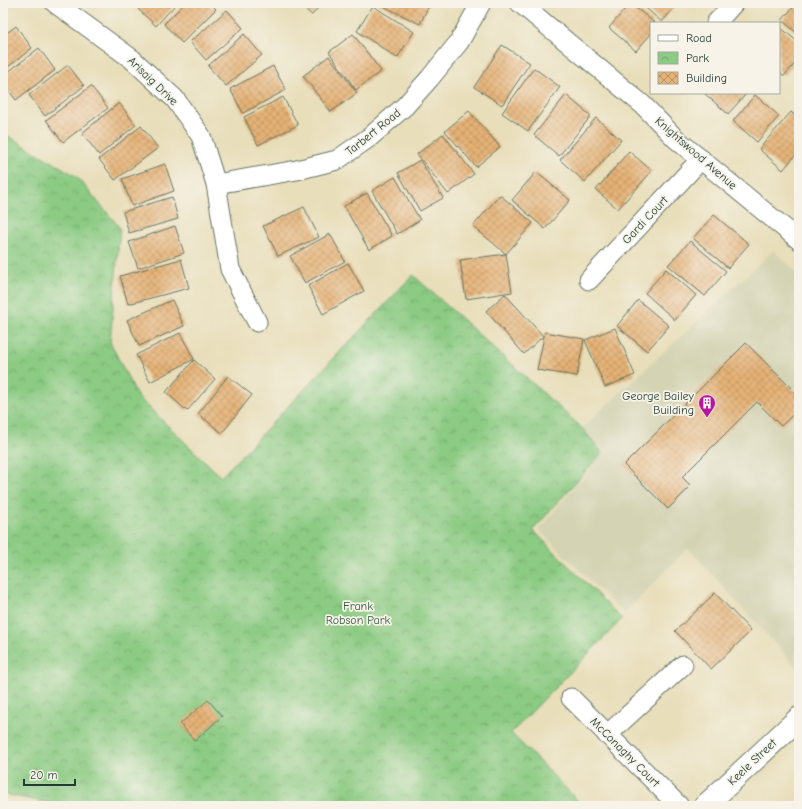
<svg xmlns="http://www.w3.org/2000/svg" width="802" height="809" font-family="'Comic Neue',sans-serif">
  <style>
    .built { fill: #d4d3b3 }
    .park { fill: url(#park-crowns); stroke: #55845c }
    .building { fill: url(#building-cross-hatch) }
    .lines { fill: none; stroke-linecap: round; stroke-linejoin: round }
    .minor-casing { stroke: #657563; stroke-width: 21 }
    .secondary-casing { stroke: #657563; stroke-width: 24 }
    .minor { stroke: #fff; stroke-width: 19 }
    .secondary { stroke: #fff; stroke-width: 22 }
    .labels { text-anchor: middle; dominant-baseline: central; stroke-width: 3.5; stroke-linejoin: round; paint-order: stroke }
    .street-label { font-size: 12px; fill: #1f3d34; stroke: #f7f3e8 }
    .poi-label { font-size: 12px; fill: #1f3d34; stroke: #f7f3e8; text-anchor: end }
    .park-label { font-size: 12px; fill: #355944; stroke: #f7f3e8 }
  </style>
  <defs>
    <pattern id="park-crowns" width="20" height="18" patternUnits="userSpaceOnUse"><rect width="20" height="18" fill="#8bcb83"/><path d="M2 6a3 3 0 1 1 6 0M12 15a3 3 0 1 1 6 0" fill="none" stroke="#71a66c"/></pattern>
    <pattern id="building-cross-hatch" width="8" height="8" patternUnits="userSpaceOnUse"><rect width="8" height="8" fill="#e6b276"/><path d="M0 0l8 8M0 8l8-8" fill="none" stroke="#ba9262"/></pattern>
  </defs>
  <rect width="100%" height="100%" fill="#f7f3e8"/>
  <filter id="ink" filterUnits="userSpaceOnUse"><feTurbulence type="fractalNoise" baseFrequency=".025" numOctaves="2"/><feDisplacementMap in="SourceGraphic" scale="8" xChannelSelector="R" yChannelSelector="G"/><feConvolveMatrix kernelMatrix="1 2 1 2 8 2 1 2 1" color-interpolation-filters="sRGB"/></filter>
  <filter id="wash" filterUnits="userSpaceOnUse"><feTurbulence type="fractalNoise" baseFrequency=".012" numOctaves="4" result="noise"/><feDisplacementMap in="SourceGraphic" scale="16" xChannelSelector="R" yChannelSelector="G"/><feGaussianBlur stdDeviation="0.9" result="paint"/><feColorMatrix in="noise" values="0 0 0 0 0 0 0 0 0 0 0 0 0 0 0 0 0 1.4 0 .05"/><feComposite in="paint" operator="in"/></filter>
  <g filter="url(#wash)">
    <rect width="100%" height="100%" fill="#e8deba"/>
    <path class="built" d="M 773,251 L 799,274 L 799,670 L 688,548 L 624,614 L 539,530 L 602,454 L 582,428 Z"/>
    <path class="park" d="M 3,133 L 76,176 L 120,228 L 110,342 L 137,396 L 221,477 L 413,275 L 582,428 L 602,453 L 533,530 L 622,619 L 511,733 L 583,806 L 64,806 L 3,794 Z"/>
    <g id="blocks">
      <g class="building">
        <path d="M 143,3 L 177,3 L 156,26 L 138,9 Z"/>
        <path d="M 185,3 L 210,3 L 216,9 L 182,43 L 164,24 Z"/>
        <path d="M 297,3 L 322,3 L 312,15 Z"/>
        <path d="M 377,3 L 430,3 L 420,24 Z"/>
        <path d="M 630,3 L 655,23 L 651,23 L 651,34 L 636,51 L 609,28 Z"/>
        <path d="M 640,3 L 678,3 L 662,22 Z"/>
        <path d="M 797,3 L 799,3 L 799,35 L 782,20 Z"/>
        <path d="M 373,6 L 414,32 L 397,58 L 357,31 Z"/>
        <path d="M 227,10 L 243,28 L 206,60 L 190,42 Z"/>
        <path d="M 16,26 L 32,48 L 3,71 L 3,36 Z"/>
        <path d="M 779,26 L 799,43 L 799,59 L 784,76 L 779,71 Z"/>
        <path d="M 244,34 L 262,55 L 226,86 L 208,66 Z"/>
        <path d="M 353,34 L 381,71 L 356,90 L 329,52 Z"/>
        <path d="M 502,45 L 530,63 L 502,105 L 474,87 Z"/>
        <path d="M 39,48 L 55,70 L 16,100 L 3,83 L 3,76 Z"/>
        <path d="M 329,56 L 357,93 L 331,112 L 303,76 Z"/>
        <path d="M 68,65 L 84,86 L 45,116 L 29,95 Z"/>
        <path d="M 273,66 L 286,90 L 243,113 L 230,89 Z"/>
        <path d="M 534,68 L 560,87 L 528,131 L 502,113 Z"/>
        <path d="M 91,86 L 108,108 L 63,142 L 46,120 Z"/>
        <path d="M 704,93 L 747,93 L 728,114 Z"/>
        <path d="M 566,95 L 591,116 L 559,156 L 534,135 Z"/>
        <path d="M 755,95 L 779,116 L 757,142 L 733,121 Z"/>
        <path d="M 283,97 L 298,125 L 258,145 L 244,117 Z"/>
        <path d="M 119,103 L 136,125 L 99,155 L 82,133 Z"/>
        <path d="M 469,111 L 500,147 L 476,167 L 445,131 Z"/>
        <path d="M 791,112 L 799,119 L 799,151 L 783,170 L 759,149 Z"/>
        <path d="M 596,118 L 621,140 L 585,182 L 560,160 Z"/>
        <path d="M 141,126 L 158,148 L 115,180 L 99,159 Z"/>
        <path d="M 443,134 L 474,174 L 448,194 L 417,154 Z"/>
        <path d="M 629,151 L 652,171 L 618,209 L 596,190 Z"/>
        <path d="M 420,160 L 443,198 L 420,211 L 398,173 Z"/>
        <path d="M 165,164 L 174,191 L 132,206 L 122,179 Z"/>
        <path d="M 536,172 L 570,200 L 545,229 L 512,200 Z"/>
        <path d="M 395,177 L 420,220 L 397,234 L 372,191 Z"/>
        <path d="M 367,193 L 392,236 L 369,250 L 344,206 Z"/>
        <path d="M 500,195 L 533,223 L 506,254 L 473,226 Z"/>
        <path d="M 172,197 L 178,219 L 129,233 L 123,212 Z"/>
        <path d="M 304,207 L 319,237 L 278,256 L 263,226 Z"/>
        <path d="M 714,215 L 749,244 L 728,268 L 693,238 Z"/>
        <path d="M 175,226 L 184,253 L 138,268 L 129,242 Z"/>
        <path d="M 330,234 L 345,261 L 305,283 L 290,256 Z"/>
        <path d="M 690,241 L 726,271 L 705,296 L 668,265 Z"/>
        <path d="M 506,254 L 512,292 L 466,299 L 460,260 Z"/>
        <path d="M 181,259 L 189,288 L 128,304 L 120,276 Z"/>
        <path d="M 348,263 L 364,291 L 323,314 L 308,286 Z"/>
        <path d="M 666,269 L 696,295 L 675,320 L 645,293 Z"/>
        <path d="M 505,294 L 543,336 L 524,354 L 486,311 Z"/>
        <path d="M 172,300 L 184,326 L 139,346 L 127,320 Z"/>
        <path d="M 638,300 L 669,326 L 647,351 L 617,326 Z"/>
        <path d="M 615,328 L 635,375 L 605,387 L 585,340 Z"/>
        <path d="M 545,332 L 584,339 L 577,376 L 537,370 Z"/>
        <path d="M 180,333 L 194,359 L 150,382 L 136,355 Z"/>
        <path d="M 746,343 L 799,396 L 799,409 L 781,426 L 757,402 L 682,477 L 691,486 L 668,509 L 624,465 Z"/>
        <path d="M 194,360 L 215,379 L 187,411 L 166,392 Z"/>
        <path d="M 228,376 L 252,395 L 222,433 L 198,414 Z"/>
        <path d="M 715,593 L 751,631 L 711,669 L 675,631 Z"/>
        <path d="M 208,700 L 222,716 L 195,741 L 180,724 Z"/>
      </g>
    </g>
  </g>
  <g filter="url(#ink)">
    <use href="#blocks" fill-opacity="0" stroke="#657563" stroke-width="1"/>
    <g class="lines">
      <g class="minor-casing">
        <g id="minor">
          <path d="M 55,3 L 132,59 L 175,99 L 201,136 L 216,184 L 230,269 L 257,322"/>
          <path d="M 520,3 L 643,105 L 676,139 L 799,240"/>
          <path d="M 716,23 L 734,3"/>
          <path d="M 216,184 L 297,170 L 337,160 L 370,137 L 405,106 L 430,78 L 459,42 L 481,3"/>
          <path d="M 589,280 L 701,159"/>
          <path d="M 571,698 L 679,806"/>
          <path d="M 607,735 L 683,665"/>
        </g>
      </g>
      <g class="secondary-casing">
        <path id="secondary" d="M 705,806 L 799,718"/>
      </g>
      <use href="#minor" class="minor"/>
      <use href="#secondary" class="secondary"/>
    </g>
  </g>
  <defs>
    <g id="building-pin" transform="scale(0.9)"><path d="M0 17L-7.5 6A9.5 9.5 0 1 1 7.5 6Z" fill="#b5179e" stroke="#f7f3e8"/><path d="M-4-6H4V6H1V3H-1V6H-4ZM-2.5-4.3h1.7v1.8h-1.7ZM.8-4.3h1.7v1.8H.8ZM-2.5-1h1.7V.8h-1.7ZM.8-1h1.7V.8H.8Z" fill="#fff"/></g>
  </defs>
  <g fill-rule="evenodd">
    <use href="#building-pin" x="707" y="403"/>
  </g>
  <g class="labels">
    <g class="street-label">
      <text transform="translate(153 81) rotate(44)">Arisaig Drive</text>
      <text transform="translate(373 132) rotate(-39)">Tarbert Road</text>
      <text transform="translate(696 153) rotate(41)">Knightswood Avenue</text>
      <text transform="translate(645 220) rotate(-47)">Gardi Court</text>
      <text transform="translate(625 752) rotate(45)">McConaghy Court</text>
      <text transform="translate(752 762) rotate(-43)">Keele Street</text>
    </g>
    <g class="poi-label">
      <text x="694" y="396">George Bailey<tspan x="694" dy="14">Building</tspan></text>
    </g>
    <g class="park-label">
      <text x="358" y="606">Frank<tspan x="358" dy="14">Robson Park</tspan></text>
    </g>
  </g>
  <rect width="802" height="809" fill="none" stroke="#f7f3e8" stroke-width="16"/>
  <rect x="650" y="22" width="130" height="72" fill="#f7f3e8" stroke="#a1aaa0"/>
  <rect x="658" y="35" width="20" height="6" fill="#ffffff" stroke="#a1aaa0"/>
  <text x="686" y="42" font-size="12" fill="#1f3d34">Road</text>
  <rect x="658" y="52" width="20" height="12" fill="url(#park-crowns)" stroke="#a1aaa0"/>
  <text x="686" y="62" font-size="12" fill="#1f3d34">Park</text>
  <rect x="658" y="72" width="20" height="12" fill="url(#building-cross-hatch)" stroke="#a1aaa0"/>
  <text x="686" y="82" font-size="12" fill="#1f3d34">Building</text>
  <path d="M24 779v6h51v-6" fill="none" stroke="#1f3d34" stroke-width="2"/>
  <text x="30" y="779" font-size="12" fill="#1f3d34" stroke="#f7f3e8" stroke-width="3" paint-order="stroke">20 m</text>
</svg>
